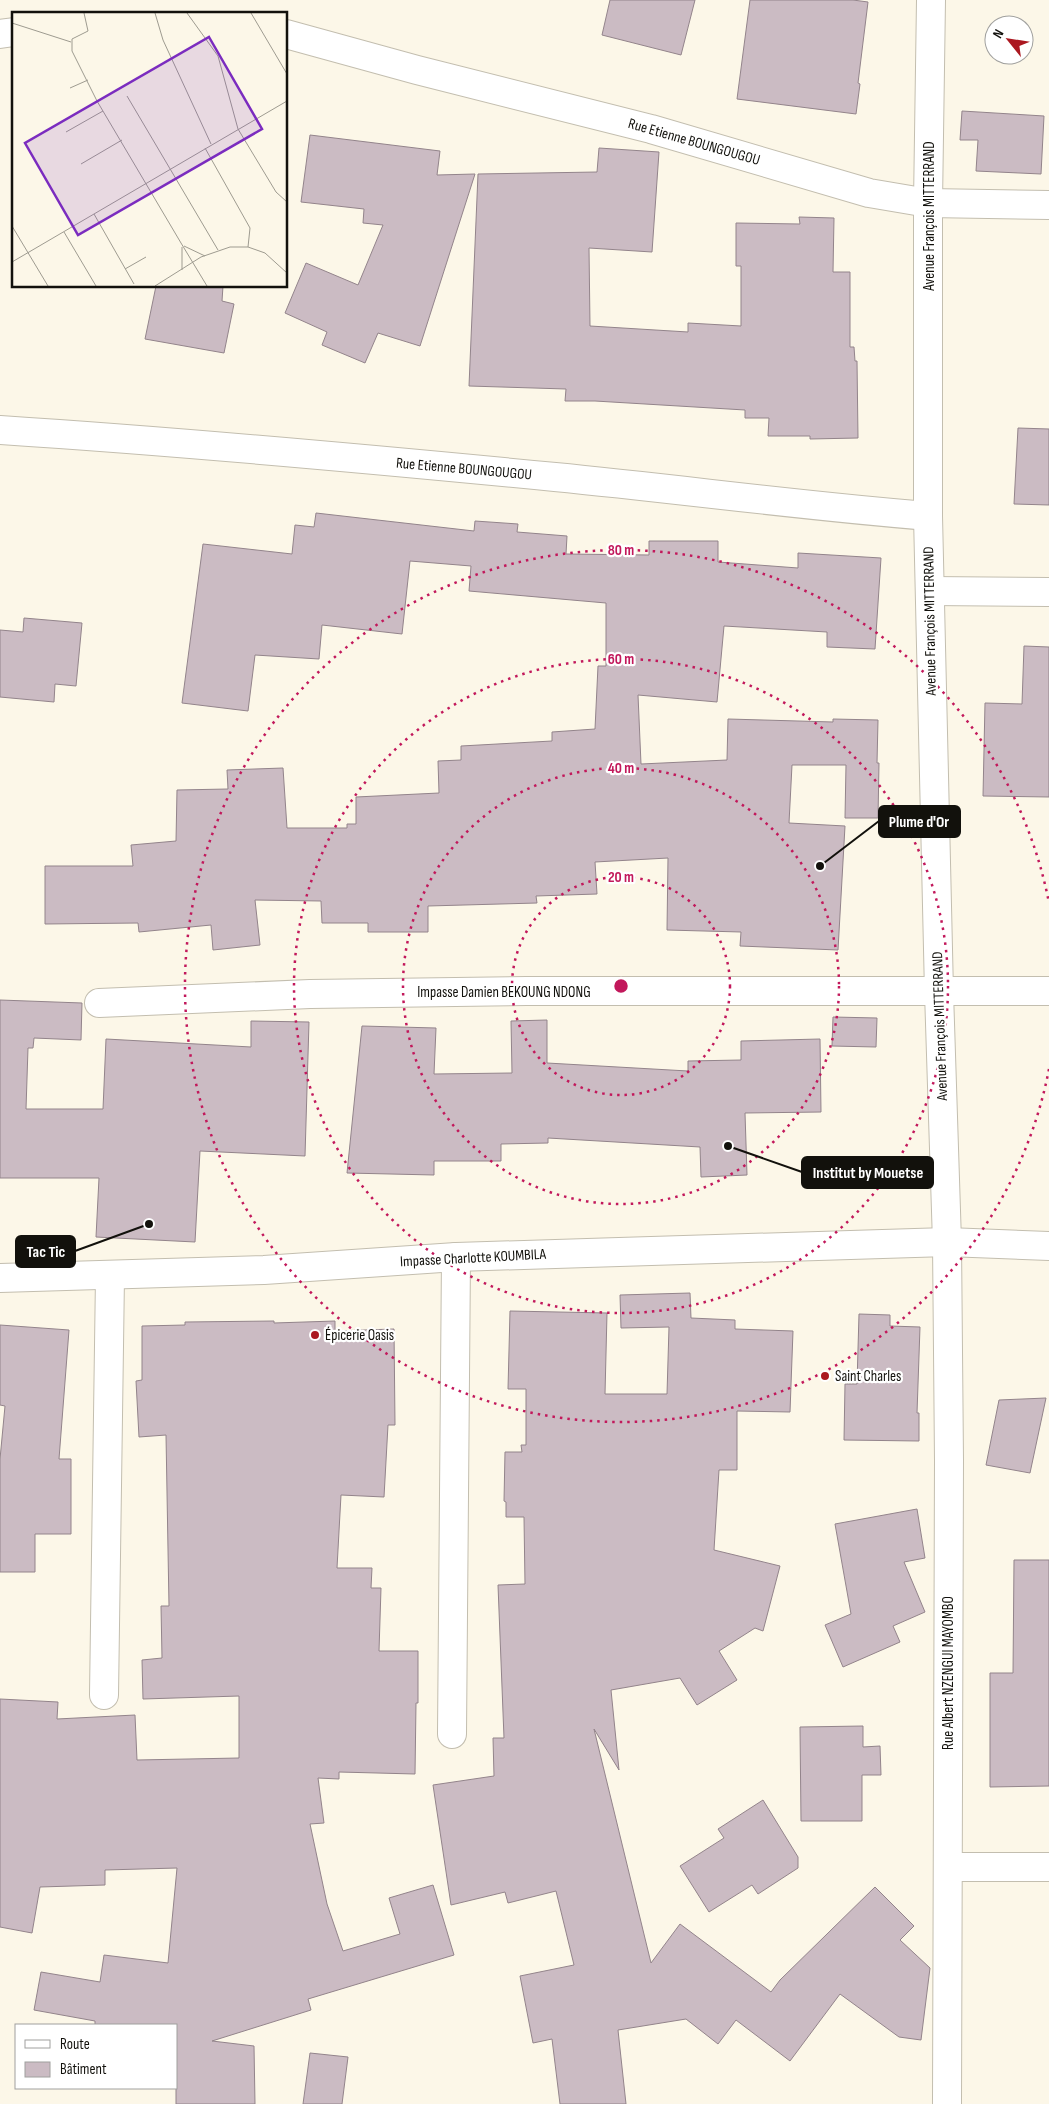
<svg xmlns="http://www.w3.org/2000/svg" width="1049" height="2104" font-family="'Sofia Sans Condensed',sans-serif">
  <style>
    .building { fill: #cbbbc3; stroke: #93848b }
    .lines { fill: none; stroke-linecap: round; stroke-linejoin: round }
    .minor-casing { stroke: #c3beaf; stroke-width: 30 }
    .minor { stroke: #fff; stroke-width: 28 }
    .ring { fill: none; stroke: #c2185b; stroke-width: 2.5; stroke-dasharray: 2.5 5 }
    .poi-dot { fill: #ab1820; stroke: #fff; stroke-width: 2 }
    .labels { text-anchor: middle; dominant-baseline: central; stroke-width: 4.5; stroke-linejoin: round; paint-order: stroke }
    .street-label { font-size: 15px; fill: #12110c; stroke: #fff }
    .poi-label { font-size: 15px; fill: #12110c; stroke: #fff; text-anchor: start }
    .inset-road { fill: none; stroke: #9e9b90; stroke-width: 1 }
    .view { fill: #7b2cbf; fill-opacity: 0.15; stroke: #7b2cbf; stroke-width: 2.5 }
    .inset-edge { fill: none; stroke: #12110c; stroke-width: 2.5 }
    .centre { fill: #c2185b; stroke: #fff; stroke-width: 2.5 }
    .ring-label { font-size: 15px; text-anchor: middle; font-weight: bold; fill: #c2185b; stroke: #fff; stroke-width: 4.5; stroke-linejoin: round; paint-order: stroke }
    .leader { fill: none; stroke: #12110c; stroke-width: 2 }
    .callout-dot { fill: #12110c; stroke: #fff; stroke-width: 2 }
    .callout { fill: #12110c; stroke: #12110c; stroke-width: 2 }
    .callout-label { font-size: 16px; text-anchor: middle; font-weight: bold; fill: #fff }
  </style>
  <rect width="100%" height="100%" fill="#fcf7e8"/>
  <g class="building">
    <path d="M 610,0 L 695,0 L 681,55 L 602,35 Z"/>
    <path d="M 750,0 L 853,0 L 868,2 L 858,83 L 860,84 L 856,114 L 737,99 Z"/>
    <path d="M 962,111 L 1044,116 L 1041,174 L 976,171 L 978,140 L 960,140 Z"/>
    <path d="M 310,135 L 440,151 L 437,175 L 475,174 L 420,346 L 378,333 L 365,363 L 322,345 L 327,332 L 285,313 L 306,263 L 358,285 L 383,225 L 363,223 L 364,209 L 301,202 Z"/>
    <path d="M 599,148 L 659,152 L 652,252 L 589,248 L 590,326 L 688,332 L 688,323 L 741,326 L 741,266 L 736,266 L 736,223 L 800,224 L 799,217 L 834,218 L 833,272 L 850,272 L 850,347 L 854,347 L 855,361 L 857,361 L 858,438 L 810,439 L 810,436 L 768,436 L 769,418 L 745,418 L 745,410 L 595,401 L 565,401 L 566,389 L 469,386 L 478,174 L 597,172 Z"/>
    <path d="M 156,286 L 223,286 L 222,301 L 234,304 L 224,353 L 145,339 Z"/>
    <path d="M 1018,428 L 1049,429 L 1049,505 L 1014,504 Z"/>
    <path d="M 316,513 L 474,531 L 475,521 L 518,524 L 517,532 L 567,536 L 566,554 L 649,555 L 649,541 L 718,541 L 718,562 L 798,568 L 798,553 L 881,558 L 875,649 L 827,647 L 827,632 L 724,626 L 717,702 L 638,695 L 641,764 L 727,760 L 728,719 L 833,722 L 833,719 L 878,720 L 877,763 L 879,763 L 878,818 L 845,818 L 846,765 L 792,765 L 789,823 L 845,826 L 838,950 L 740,946 L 741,932 L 667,930 L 668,858 L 595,862 L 597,894 L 536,896 L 537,903 L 428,906 L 428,932 L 368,932 L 368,923 L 322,923 L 321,901 L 255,900 L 260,945 L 213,950 L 211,925 L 139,932 L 138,923 L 45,924 L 45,866 L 133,866 L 131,845 L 176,841 L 177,790 L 228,789 L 227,770 L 283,768 L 287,828 L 347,828 L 347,824 L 356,824 L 356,797 L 439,793 L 438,761 L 461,760 L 461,746 L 552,741 L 552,732 L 595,729 L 598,666 L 606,666 L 606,603 L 469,591 L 471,566 L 410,561 L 402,634 L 322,625 L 319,659 L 255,655 L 248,711 L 182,703 L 203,544 L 292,554 L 295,525 L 314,527 Z"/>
    <path d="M 24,618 L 82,623 L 76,686 L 55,684 L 54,702 L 0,697 L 0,630 L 23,632 Z"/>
    <path d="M 1024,646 L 1049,647 L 1049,797 L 983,796 L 985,703 L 1022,704 Z"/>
    <path d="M 0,1000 L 82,1003 L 81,1040 L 34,1038 L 33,1048 L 28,1048 L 26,1109 L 103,1109 L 106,1039 L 251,1047 L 251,1021 L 309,1022 L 305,1156 L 200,1151 L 195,1242 L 96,1237 L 99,1178 L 0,1178 Z"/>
    <path d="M 833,1017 L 877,1018 L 876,1047 L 832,1046 Z"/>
    <path d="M 547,1020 L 547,1063 L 688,1071 L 688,1061 L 741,1060 L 741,1041 L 820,1039 L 821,1112 L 745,1113 L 747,1175 L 701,1177 L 700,1147 L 548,1138 L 548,1143 L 501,1144 L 501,1161 L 434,1161 L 434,1175 L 347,1173 L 362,1026 L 436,1028 L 434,1074 L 512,1073 L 511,1021 Z"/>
    <path d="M 690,1293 L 691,1318 L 735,1320 L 735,1329 L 793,1331 L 790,1412 L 737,1411 L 737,1470 L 719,1470 L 714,1550 L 780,1566 L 763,1631 L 755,1628 L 719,1651 L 737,1680 L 697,1705 L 680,1678 L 611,1690 L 619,1770 L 594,1729 L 651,1963 L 680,1924 L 771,1992 L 780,1980 L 875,1887 L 914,1926 L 900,1940 L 930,1968 L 921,2040 L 899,2037 L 840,1994 L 790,2061 L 736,2020 L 718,2044 L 686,2019 L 618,2030 L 626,2104 L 560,2104 L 552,2039 L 533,2043 L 520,1976 L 574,1965 L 556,1891 L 508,1903 L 505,1892 L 451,1905 L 433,1785 L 494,1776 L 493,1738 L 504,1738 L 498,1585 L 525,1584 L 524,1517 L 506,1517 L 506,1502 L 504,1501 L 505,1452 L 522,1452 L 521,1445 L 526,1445 L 526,1389 L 508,1389 L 510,1311 L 607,1313 L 605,1394 L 667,1394 L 669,1327 L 621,1328 L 620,1295 Z"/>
    <path d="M 859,1314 L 890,1315 L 890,1326 L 920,1327 L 917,1413 L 919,1413 L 919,1441 L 844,1440 L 845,1384 L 857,1384 Z"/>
    <path d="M 274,1321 L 274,1323 L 335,1321 L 335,1331 L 394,1329 L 395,1425 L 388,1425 L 384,1497 L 341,1495 L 337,1568 L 372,1568 L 371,1588 L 381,1588 L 379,1651 L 418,1651 L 418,1703 L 416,1703 L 415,1774 L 339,1772 L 339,1779 L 318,1778 L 324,1823 L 310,1824 L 327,1904 L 343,1951 L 400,1934 L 389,1898 L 433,1885 L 454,1955 L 308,1999 L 311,2010 L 212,2041 L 254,2046 L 255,2104 L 176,2104 L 176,2025 L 95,2025 L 95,2021 L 34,2010 L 41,1972 L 100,1982 L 104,1955 L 168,1963 L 177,1868 L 105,1870 L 105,1885 L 40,1887 L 32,1933 L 0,1927 L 0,1699 L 58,1702 L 57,1719 L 135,1715 L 137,1760 L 239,1758 L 239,1696 L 143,1699 L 142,1660 L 162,1658 L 161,1606 L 169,1606 L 166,1435 L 139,1437 L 136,1381 L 142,1380 L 142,1326 L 185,1325 L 185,1322 Z"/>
    <path d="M 0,1325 L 69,1330 L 59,1459 L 71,1459 L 71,1534 L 35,1534 L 35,1572 L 0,1572 L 0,1459 L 5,1406 L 0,1405 Z"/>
    <path d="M 1046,1398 L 1030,1473 L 986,1465 L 999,1400 Z"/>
    <path d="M 917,1509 L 925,1558 L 904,1562 L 925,1612 L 893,1626 L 900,1642 L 843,1667 L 825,1625 L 851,1614 L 835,1524 Z"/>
    <path d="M 1014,1560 L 1049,1560 L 1049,1786 L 990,1787 L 990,1673 L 1013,1673 Z"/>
    <path d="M 863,1726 L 863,1747 L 880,1746 L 881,1775 L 862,1775 L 862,1821 L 801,1821 L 800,1727 Z"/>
    <path d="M 763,1800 L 798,1857 L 798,1868 L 758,1894 L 752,1885 L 709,1912 L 680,1866 L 724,1838 L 718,1829 Z"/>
    <path d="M 310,2053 L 348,2057 L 342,2104 L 303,2104 Z"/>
  </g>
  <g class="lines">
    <g class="minor-casing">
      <g id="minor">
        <path d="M 931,0 L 928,203 L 928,516 L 939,992 L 947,1242 L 949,1460 L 947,2104"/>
        <path d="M 0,34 L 14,32"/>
        <path d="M 286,34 L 417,70 L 651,129 L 869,193 L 928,203 L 1049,205"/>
        <path d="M 0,430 C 185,442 370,459 555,477 C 679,489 803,506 928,516"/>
        <path d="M 930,591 L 1049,592"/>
        <path d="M 99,1003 L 310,994 L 527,991 L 1049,991"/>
        <path d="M 0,1278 L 264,1270 L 456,1257 L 619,1252 L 947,1242 L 1049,1246"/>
        <path d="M 104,1695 L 110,1276"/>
        <path d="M 452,1734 L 456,1257"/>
        <path d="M 948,1867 L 1049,1867"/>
      </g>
    </g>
    <use href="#minor" class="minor"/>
  </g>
  <g class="ring">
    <circle cx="621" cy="986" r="109"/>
    <circle cx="621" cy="986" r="218"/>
    <circle cx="621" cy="986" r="327"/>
    <path d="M1049 1069A436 436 0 1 1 1049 903"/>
  </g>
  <g class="poi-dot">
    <circle cx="315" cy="1335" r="5"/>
    <circle cx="825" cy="1376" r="5"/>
  </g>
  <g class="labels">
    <g class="street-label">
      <text transform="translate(694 142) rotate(16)">Rue Etienne BOUNGOUGOU</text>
      <text transform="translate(929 216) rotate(-90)">Avenue François MITTERRAND</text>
      <text transform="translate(464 469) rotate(5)">Rue Etienne BOUNGOUGOU</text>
      <text transform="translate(930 621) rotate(-91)">Avenue François MITTERRAND</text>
      <text x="504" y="992">Impasse Damien BEKOUNG NDONG</text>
      <text transform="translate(940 1026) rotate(-92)">Avenue François MITTERRAND</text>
      <text transform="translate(473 1258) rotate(-3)">Impasse Charlotte KOUMBILA</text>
      <text transform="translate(948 1673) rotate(-90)">Rue Albert NZENGUI MAYOMBO</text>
    </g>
    <g class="poi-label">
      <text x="325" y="1335">Épicerie Oasis</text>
      <text x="835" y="1376">Saint Charles</text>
    </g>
  </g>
  <g transform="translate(12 12)">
    <rect width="275" height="275" fill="#fcf7e8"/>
    <path class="inset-road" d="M 72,1 L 76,19 L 60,27 L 60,39 L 85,89 L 169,231M 143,1 L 151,28 L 199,132M 175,1 L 206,44 L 226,117 L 264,180 L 275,190M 239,1 L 275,62M 0,11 L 59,30M 58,76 L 76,68M 115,84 L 206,238M 54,120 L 91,99M 193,136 L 238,216 L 236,235M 69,152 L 110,128M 82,202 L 122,272M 0,214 L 36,274M 52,220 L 84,274M 169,231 L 195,274M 172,234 L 193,244M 0,250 L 275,89M 113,257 L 134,245M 170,258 L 170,235M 143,274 L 189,245 L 218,235 L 236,235 L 253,241 L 275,261"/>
    <path class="view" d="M 197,25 L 250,117 L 66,223 L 13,131 Z"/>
    <rect width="275" height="275" class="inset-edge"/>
  </g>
  <circle cx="621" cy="986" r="8" class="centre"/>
  <g class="ring-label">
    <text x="621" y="555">80 m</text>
    <text x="621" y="664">60 m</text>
    <text x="621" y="773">40 m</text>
    <text x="621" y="882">20 m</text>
  </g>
  <path class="leader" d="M820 866L879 821M728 1146L802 1172M149 1224L75 1251"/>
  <g class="callout-dot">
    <circle cx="820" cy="866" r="5"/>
    <circle cx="728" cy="1146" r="5"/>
    <circle cx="149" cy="1224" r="5"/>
  </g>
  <g class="callout">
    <rect x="879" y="806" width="81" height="31" rx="5"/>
    <rect x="802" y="1157" width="131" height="31" rx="5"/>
    <rect x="16" y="1236" width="59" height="31" rx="5"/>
  </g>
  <g class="callout-label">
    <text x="919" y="827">Plume d'Or</text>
    <text x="868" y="1178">Institut by Mouetse</text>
    <text x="46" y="1257">Tac Tic</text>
  </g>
  <rect x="15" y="2024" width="162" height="65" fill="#ffffff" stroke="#a0a09e"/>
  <rect x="25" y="2040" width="25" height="8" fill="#ffffff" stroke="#a0a09e"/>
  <text x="60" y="2049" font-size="15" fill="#12110c">Route</text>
  <rect x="25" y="2062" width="25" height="15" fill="#cbbbc3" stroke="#a0a09e"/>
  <text x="60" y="2074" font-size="15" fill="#12110c">Bâtiment</text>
  <g transform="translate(1009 40) rotate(300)"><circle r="24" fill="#ffffff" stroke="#a0a09e"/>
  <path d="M0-4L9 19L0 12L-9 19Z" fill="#ab1820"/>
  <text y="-8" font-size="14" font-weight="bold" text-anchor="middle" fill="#12110c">N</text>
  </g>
</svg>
